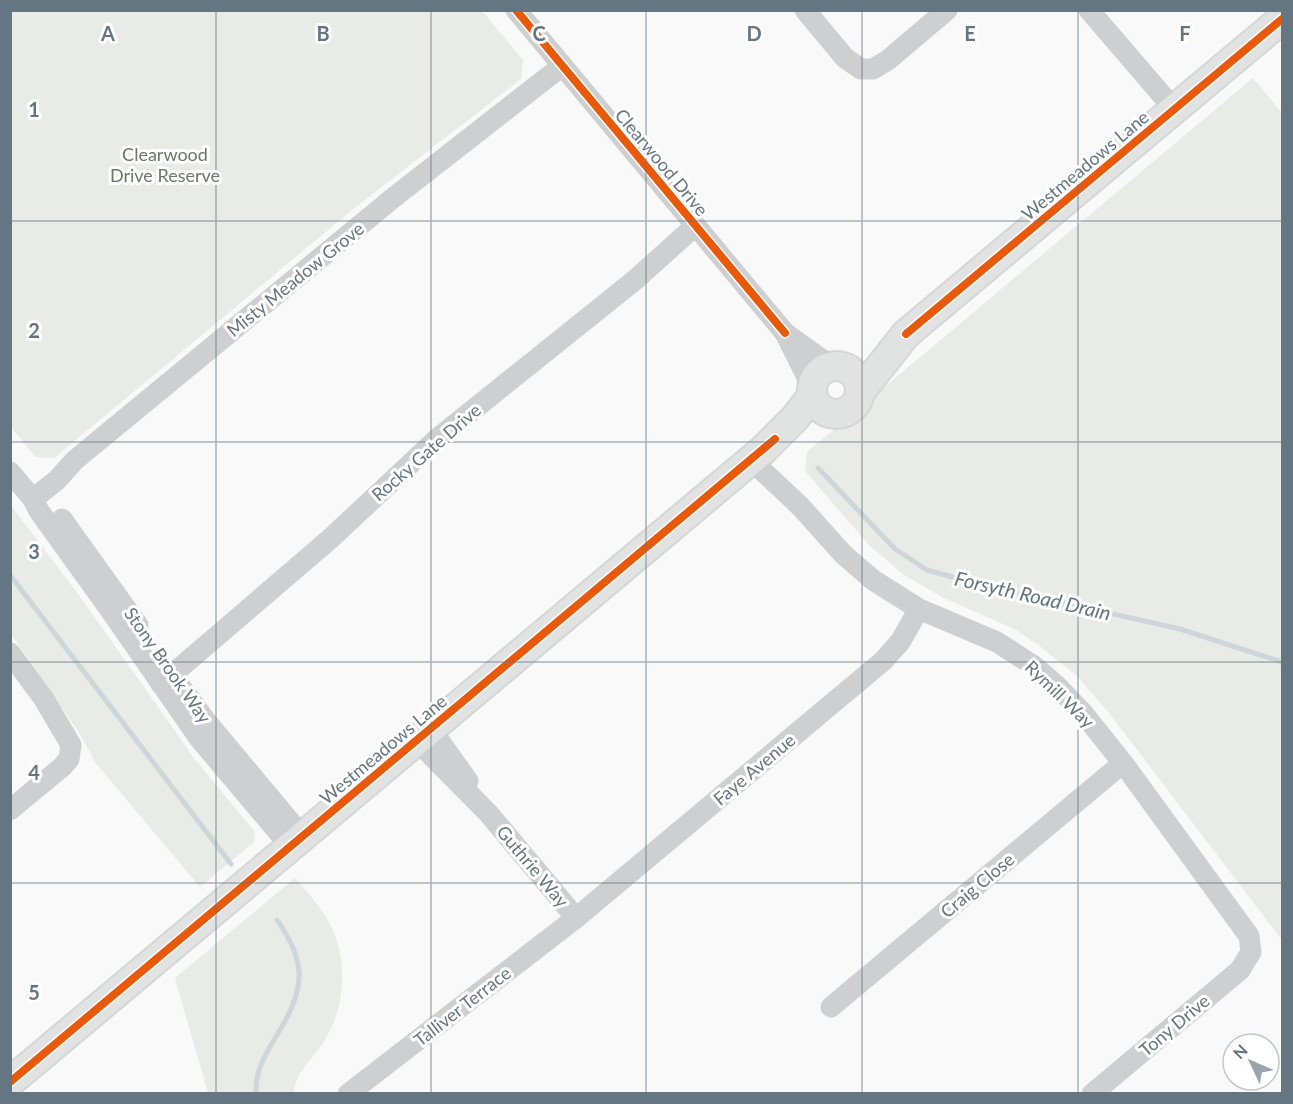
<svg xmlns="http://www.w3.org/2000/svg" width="1293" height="1104" font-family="Lato,sans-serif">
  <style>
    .green { fill: #e8ebe6 }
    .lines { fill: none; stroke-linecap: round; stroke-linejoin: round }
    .stream { stroke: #ced6d9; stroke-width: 5 }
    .secondary-casing { stroke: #d5d6d7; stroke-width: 32 }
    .street { stroke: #cecfd0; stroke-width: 21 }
    .secondary { stroke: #e1e2e2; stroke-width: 28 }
    .cycleway-casing { stroke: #fff; stroke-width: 11 }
    .cycleway { stroke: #e8590c; stroke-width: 8 }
    .grid { fill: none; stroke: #657683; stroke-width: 1.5; stroke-opacity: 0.55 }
    .labels { text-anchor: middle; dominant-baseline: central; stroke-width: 6; stroke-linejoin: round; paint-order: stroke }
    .park-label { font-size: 18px; fill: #687a64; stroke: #fff }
    .street-label { font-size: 18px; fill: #657683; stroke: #fff }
    .water-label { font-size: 20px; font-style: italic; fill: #60757c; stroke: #fff }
    .grid-label { font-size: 20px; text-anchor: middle; font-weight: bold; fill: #657683; stroke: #fff; stroke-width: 6; stroke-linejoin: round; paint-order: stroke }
  </style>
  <rect width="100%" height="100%" fill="#f9f9f9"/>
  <g class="green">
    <path d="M 10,11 L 482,11 L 523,60 L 521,79 L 352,210 L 54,458 L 35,457 L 11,427 Z"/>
    <path d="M 1253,78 L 1282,113 L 1282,940 L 1109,713 L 1076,675 L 1037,644 L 1014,629 L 942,597 L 904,575 L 868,544 L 805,471 L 807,452 Z"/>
    <path d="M 10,504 L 81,598 L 194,758 L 255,832 L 254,842 L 200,887 L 95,762 L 80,734 L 11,634 Z"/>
    <path d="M 295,878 C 308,893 322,908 331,926 C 349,964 345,1012 321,1046 C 310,1062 295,1073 294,1093 L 208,1093 L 175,978 Z"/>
  </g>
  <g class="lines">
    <g class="stream">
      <path d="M 818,468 L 895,549 L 927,570 L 979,584 L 1180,629 L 1282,662"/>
      <path d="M 10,575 L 231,864"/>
      <path d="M 256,1094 C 255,1068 267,1052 280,1030 C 306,987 306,961 277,920"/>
    </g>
    <g class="secondary-casing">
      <g id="secondary">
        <circle cx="836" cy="390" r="24"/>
        <path d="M 860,392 L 906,334 L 1282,19"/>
        <path d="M 10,1082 L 763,450 L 795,418 L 812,396"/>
      </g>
    </g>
    <g class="street">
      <path d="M 516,10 L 785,333 L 831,366"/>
      <path d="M 805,10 L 845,58 L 861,69 L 873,69 L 888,60 L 947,10"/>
      <path d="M 1089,10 L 1174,109"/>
      <path d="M 785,333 L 812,387"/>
      <path d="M 751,460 L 801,507 L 843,554 L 873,580 L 919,609 L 997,642 L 1034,666 L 1058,687 L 1083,713 L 1123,763 L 1249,936 L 1251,952 L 1240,970 L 1092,1094"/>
      <path d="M 10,472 L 33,499 L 39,511 L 111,611 L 199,738 L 290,846"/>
      <path d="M 33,499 L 57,480 L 75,460 L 393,198 L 562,66"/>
      <path d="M 62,519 L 138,625"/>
      <path d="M 10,653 L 44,699 L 71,745 L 69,759 L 62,767 L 10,810"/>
      <path d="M 169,671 L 206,721 L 302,836"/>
      <path d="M 161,684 L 330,539 L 438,438 L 635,280 L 695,226"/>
      <path d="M 431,729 L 468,781"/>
      <path d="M 417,741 L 489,814 L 576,918"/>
      <path d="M 831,1007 L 1123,763"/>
      <path d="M 348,1094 L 576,918 L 883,661 L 900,642 L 919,609"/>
    </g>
    <use href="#secondary" class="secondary"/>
    <g class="cycleway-casing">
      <g id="cycleway">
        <path d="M 516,10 L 785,333"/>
        <path d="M 906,334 L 1282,19"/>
        <path d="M 10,1082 L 775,439"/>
      </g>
    </g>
    <use href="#cycleway" class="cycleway"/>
  </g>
  <path class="grid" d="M 216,10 L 216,1094M 431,10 L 431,1094M 646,10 L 646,1094M 862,10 L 862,1094M 1078,10 L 1078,1094M 10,221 L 1282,221M 10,442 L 1282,442M 10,662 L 1282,662M 10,883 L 1282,883"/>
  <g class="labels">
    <g class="park-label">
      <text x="165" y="154">Clearwood<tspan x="165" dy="21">Drive Reserve</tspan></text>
    </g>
    <g class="street-label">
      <text transform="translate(662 162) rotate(50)">Clearwood Drive</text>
      <text transform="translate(1085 165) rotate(-40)">Westmeadows Lane</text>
      <text transform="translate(295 279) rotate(-39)">Misty Meadow Grove</text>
      <text transform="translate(426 452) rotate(-41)">Rocky Gate Drive</text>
      <text transform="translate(168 665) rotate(55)">Stony Brook Way</text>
      <text transform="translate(1060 694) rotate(44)">Rymill Way</text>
      <text transform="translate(383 749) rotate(-40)">Westmeadows Lane</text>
      <text transform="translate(754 769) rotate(-40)">Faye Avenue</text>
      <text transform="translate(533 866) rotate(50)">Guthrie Way</text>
      <text transform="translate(977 885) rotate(-40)">Craig Close</text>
      <text transform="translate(462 1006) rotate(-38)">Talliver Terrace</text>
      <text transform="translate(1174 1025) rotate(-40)">Tony Drive</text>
    </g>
    <g class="water-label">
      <text transform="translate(1033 595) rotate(13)">Forsyth Road Drain</text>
    </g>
  </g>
  <g class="grid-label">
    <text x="108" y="41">A</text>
    <text x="323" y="41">B</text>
    <text x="539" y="41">C</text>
    <text x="754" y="41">D</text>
    <text x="970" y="41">E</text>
    <text x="1185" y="41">F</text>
    <text x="34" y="117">1</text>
    <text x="34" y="338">2</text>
    <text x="34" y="559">3</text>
    <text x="34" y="780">4</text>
    <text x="34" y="1000">5</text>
  </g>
  <rect width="1293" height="1104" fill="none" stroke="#657683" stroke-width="24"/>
  <g transform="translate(1251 1062) rotate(314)"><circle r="28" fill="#ffffff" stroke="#c1c8cd" stroke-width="1.5"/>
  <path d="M0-4.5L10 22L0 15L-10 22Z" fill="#99a4ac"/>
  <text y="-9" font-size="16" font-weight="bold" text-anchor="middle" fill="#657683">N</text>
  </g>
</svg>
